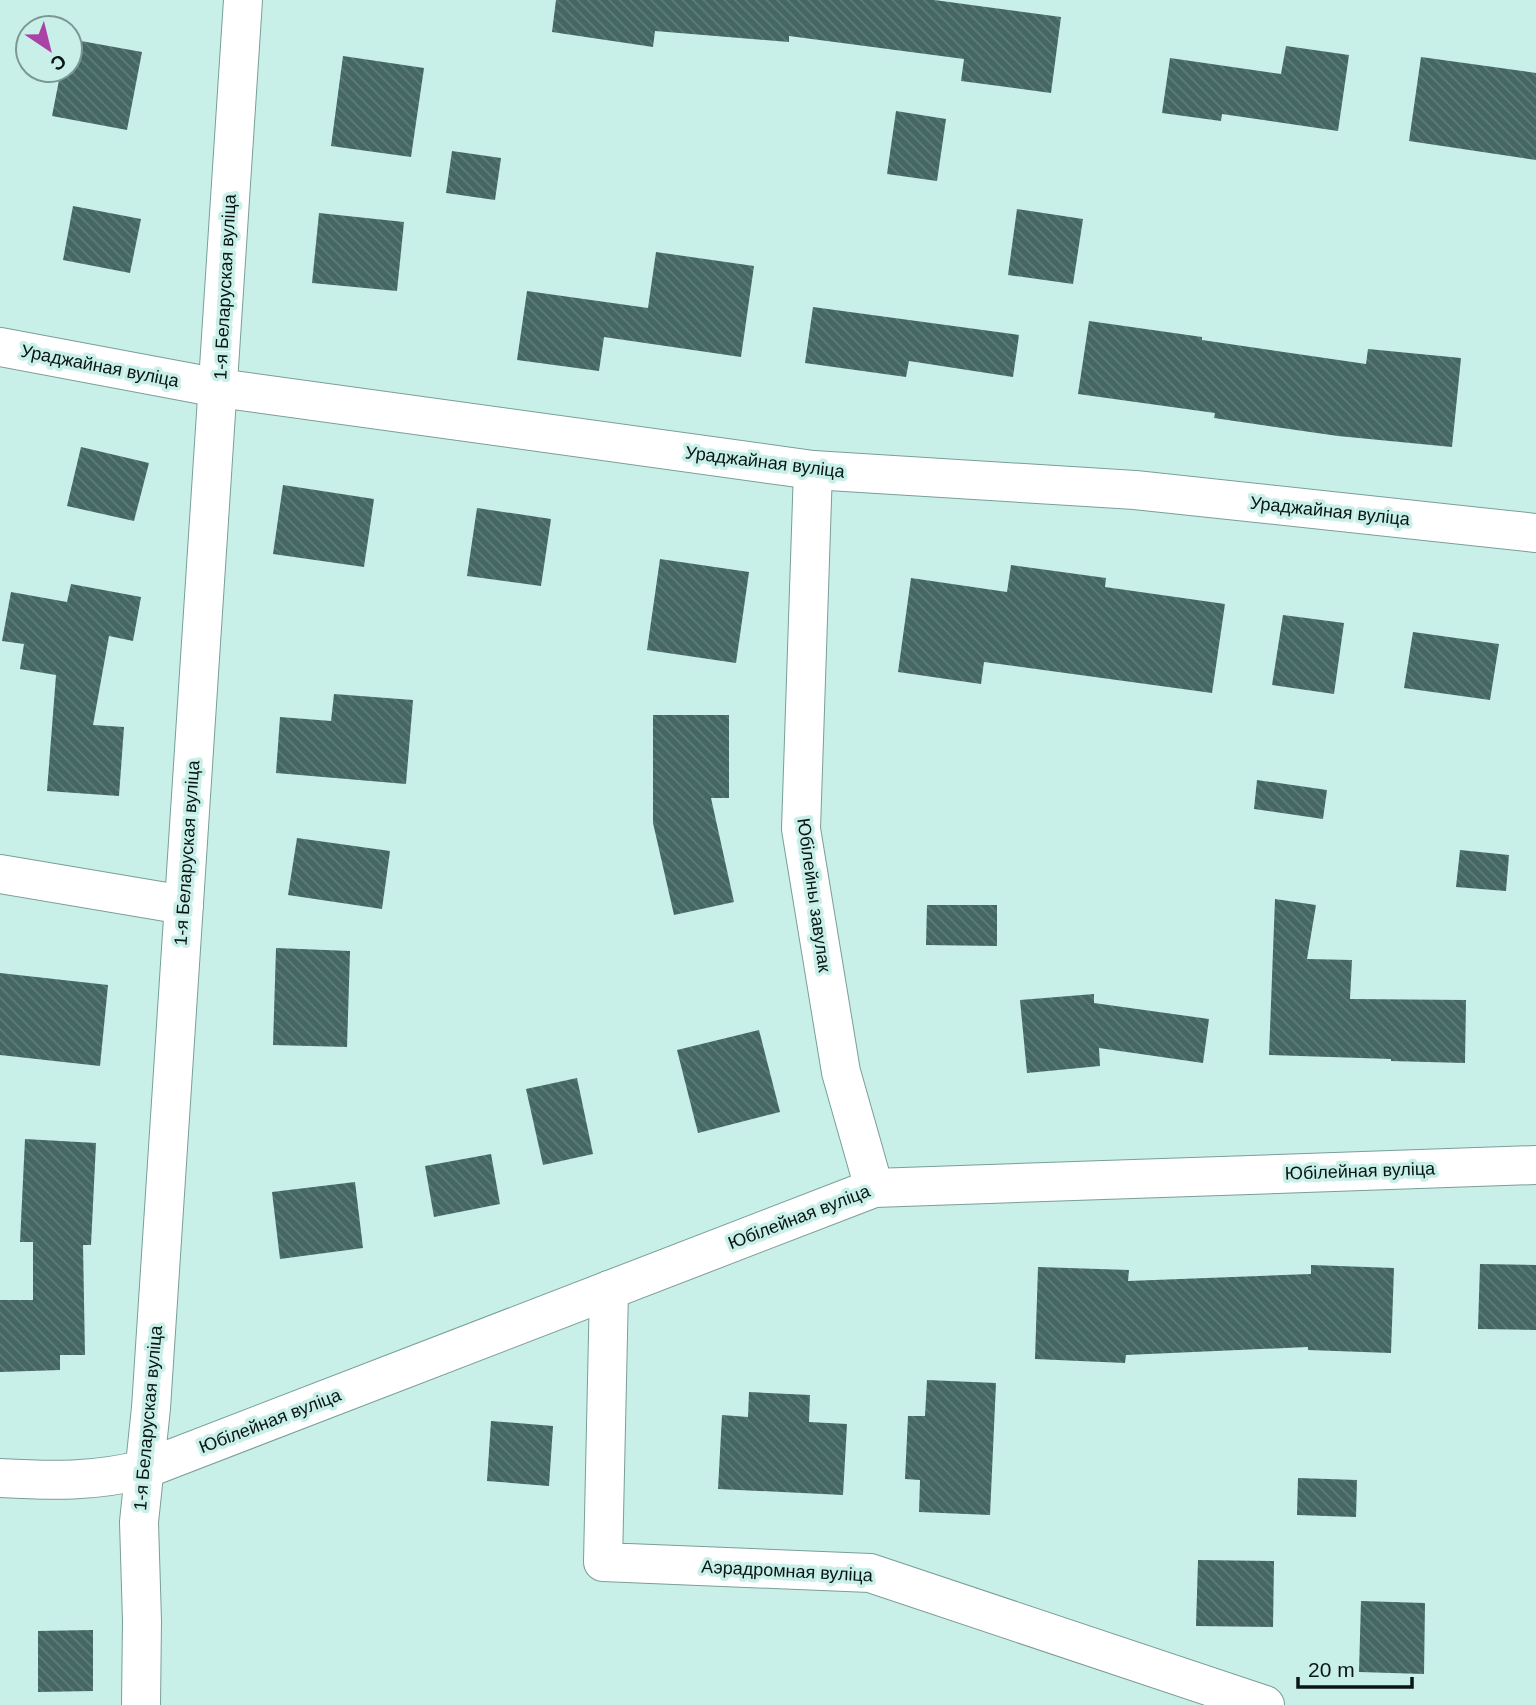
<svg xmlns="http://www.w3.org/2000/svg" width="1536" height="1705" font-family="Helvetica,sans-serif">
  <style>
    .building { fill: url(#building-back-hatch) }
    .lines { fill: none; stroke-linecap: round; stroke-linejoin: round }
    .minor-casing { stroke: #7a9e98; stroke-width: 40 }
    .minor { stroke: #fff; stroke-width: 38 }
    .labels { text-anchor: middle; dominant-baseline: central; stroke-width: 7; stroke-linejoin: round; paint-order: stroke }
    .street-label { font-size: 18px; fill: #081614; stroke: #c9efe9 }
  </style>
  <defs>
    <pattern id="building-back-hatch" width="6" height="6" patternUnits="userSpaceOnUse" patternTransform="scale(1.75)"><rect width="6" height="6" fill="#456763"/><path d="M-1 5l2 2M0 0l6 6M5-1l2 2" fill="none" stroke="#617c78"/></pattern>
  </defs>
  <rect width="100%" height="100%" fill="#c9efe9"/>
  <g class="building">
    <path d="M 556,0 L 934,0 L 1061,17 L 1051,93 L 961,81 L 964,59 L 789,36 L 789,42 L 655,31 L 653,47 L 552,32 Z"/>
    <path d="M 70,39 L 142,52 L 127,130 L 52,116 L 61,70 L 70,70 Z"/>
    <path d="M 1286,46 L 1349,55 L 1338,131 L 1222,114 L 1221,121 L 1162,113 L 1170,58 L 1281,74 Z"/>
    <path d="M 343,56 L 424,68 L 411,157 L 331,146 Z"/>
    <path d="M 1421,57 L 1536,73 L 1536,160 L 1409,141 Z"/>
    <path d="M 896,111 L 946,119 L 937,181 L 887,174 Z"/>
    <path d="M 452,151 L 501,158 L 495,200 L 446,193 Z"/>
    <path d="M 73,206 L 141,219 L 130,273 L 63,260 Z"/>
    <path d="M 1017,209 L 1083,219 L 1073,284 L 1008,275 Z"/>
    <path d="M 319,213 L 404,222 L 397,291 L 312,283 Z"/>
    <path d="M 656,252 L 754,266 L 741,357 L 604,337 L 599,371 L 517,360 L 527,291 L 648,308 Z"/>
    <path d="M 813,307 L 1019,335 L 1013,377 L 909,361 L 906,377 L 805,363 Z"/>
    <path d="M 1089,321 L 1202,337 L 1202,340 L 1366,364 L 1368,349 L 1461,358 L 1452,447 L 1338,436 L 1214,418 L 1215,413 L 1078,394 Z"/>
    <path d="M 81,447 L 149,463 L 134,521 L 67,506 Z"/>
    <path d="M 283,485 L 374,499 L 364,567 L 273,554 Z"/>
    <path d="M 477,508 L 551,519 L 541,586 L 467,576 Z"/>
    <path d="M 660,559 L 749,572 L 736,663 L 647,650 Z"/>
    <path d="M 1011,565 L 1106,578 L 1105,587 L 1225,604 L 1212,693 L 984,662 L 981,684 L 898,672 L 911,578 L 1007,592 Z"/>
    <path d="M 71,584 L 141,597 L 133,641 L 109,636 L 93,725 L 124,727 L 119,796 L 47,791 L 56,675 L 20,669 L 24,644 L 2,641 L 11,592 L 67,602 Z"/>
    <path d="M 1283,615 L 1344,623 L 1334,694 L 1272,685 Z"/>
    <path d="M 1413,632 L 1499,644 L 1490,700 L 1404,688 Z"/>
    <path d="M 334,694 L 413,700 L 406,784 L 276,773 L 280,717 L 331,721 Z"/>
    <path d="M 653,715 L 729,715 L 729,798 L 711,798 L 734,902 L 674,915 L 653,823 Z"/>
    <path d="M 1257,780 L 1327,790 L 1323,819 L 1254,809 Z"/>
    <path d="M 297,838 L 390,851 L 382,909 L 288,895 Z"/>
    <path d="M 1460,850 L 1509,855 L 1506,891 L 1456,887 Z"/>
    <path d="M 1275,899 L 1316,905 L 1307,959 L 1352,960 L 1350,999 L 1466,1000 L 1465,1063 L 1391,1061 L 1391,1059 L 1269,1055 Z"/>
    <path d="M 927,905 L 997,905 L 997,946 L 926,945 Z"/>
    <path d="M 276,948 L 350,951 L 347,1047 L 273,1045 Z"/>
    <path d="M 0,973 L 108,985 L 100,1066 L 0,1055 Z"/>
    <path d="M 1094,994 L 1094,1003 L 1209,1019 L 1203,1063 L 1099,1048 L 1100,1066 L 1027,1073 L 1020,1000 Z"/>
    <path d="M 759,1030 L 780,1112 L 698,1133 L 677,1050 Z"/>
    <path d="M 577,1078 L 593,1154 L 543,1165 L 526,1089 Z"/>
    <path d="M 25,1139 L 96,1143 L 91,1245 L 83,1245 L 85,1355 L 60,1355 L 60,1370 L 0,1372 L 0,1300 L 33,1300 L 33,1242 L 20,1242 Z"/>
    <path d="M 491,1154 L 500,1204 L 434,1217 L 425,1166 Z"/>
    <path d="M 355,1182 L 363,1248 L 280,1259 L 272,1192 Z"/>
    <path d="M 1480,1264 L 1536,1265 L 1536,1330 L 1478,1329 Z"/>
    <path d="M 1311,1265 L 1394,1268 L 1391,1353 L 1308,1350 L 1308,1347 L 1126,1355 L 1125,1363 L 1035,1359 L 1038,1267 L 1129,1270 L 1128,1281 L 1311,1274 Z"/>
    <path d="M 927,1380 L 996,1383 L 990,1515 L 919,1512 L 920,1480 L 905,1479 L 908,1416 L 925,1416 Z"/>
    <path d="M 749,1392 L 810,1395 L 809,1422 L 847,1424 L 843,1495 L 718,1489 L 722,1415 L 748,1417 Z"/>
    <path d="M 491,1421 L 553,1426 L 549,1486 L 487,1481 Z"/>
    <path d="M 1298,1478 L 1357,1480 L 1356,1517 L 1297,1515 Z"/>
    <path d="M 1198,1560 L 1274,1561 L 1273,1627 L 1196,1626 Z"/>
    <path d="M 1361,1601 L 1425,1603 L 1424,1674 L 1359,1672 Z"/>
    <path d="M 93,1630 L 93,1691 L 38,1692 L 38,1631 Z"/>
  </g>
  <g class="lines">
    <g class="minor-casing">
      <g id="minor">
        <path d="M 0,347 L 219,388 L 813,470 L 1135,490 L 1536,533"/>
        <path d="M 813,470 L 801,829 L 841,1072 L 874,1188"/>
        <path d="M 0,874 L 184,905"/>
        <path d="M 609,1290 L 603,1562 L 870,1573 L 1265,1705"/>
        <path d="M 0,1478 C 51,1481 95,1482 145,1469 L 874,1188 L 1536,1165"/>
        <path d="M 141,1705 L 142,1621 L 139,1522 L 151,1408 L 243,0"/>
      </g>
    </g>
    <use href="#minor" class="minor"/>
  </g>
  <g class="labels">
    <g class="street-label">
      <text transform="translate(225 287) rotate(-87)">1-я Беларуская вуліца</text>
      <text transform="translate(100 366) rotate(11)">Ураджайная вуліца</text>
      <text transform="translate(765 462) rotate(7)">Ураджайная вуліца</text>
      <text transform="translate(1330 511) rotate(6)">Ураджайная вуліца</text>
      <text transform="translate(187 853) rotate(-86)">1-я Беларуская вуліца</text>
      <text transform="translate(814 895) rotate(82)">Юбілейны завулак</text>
      <text transform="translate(1360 1171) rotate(-2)">Юбілейная вуліца</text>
      <text transform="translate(799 1217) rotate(-21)">Юбілейная вуліца</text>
      <text transform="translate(148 1418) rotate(-85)">1-я Беларуская вуліца</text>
      <text transform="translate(270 1421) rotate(-21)">Юбілейная вуліца</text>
      <text transform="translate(787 1571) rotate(3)">Аэрадромная вуліца</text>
    </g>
  </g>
  <g transform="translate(49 49) rotate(145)"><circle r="33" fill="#c9efe9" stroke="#7c9894" stroke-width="2"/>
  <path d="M0-5L12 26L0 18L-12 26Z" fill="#ab43a6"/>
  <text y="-10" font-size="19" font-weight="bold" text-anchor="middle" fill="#081614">С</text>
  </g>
  <path d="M1298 1677v10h114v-10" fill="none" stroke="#081614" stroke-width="3.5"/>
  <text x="1308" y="1677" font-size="21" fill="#081614" stroke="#c9efe9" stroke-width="5" paint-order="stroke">20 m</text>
</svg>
